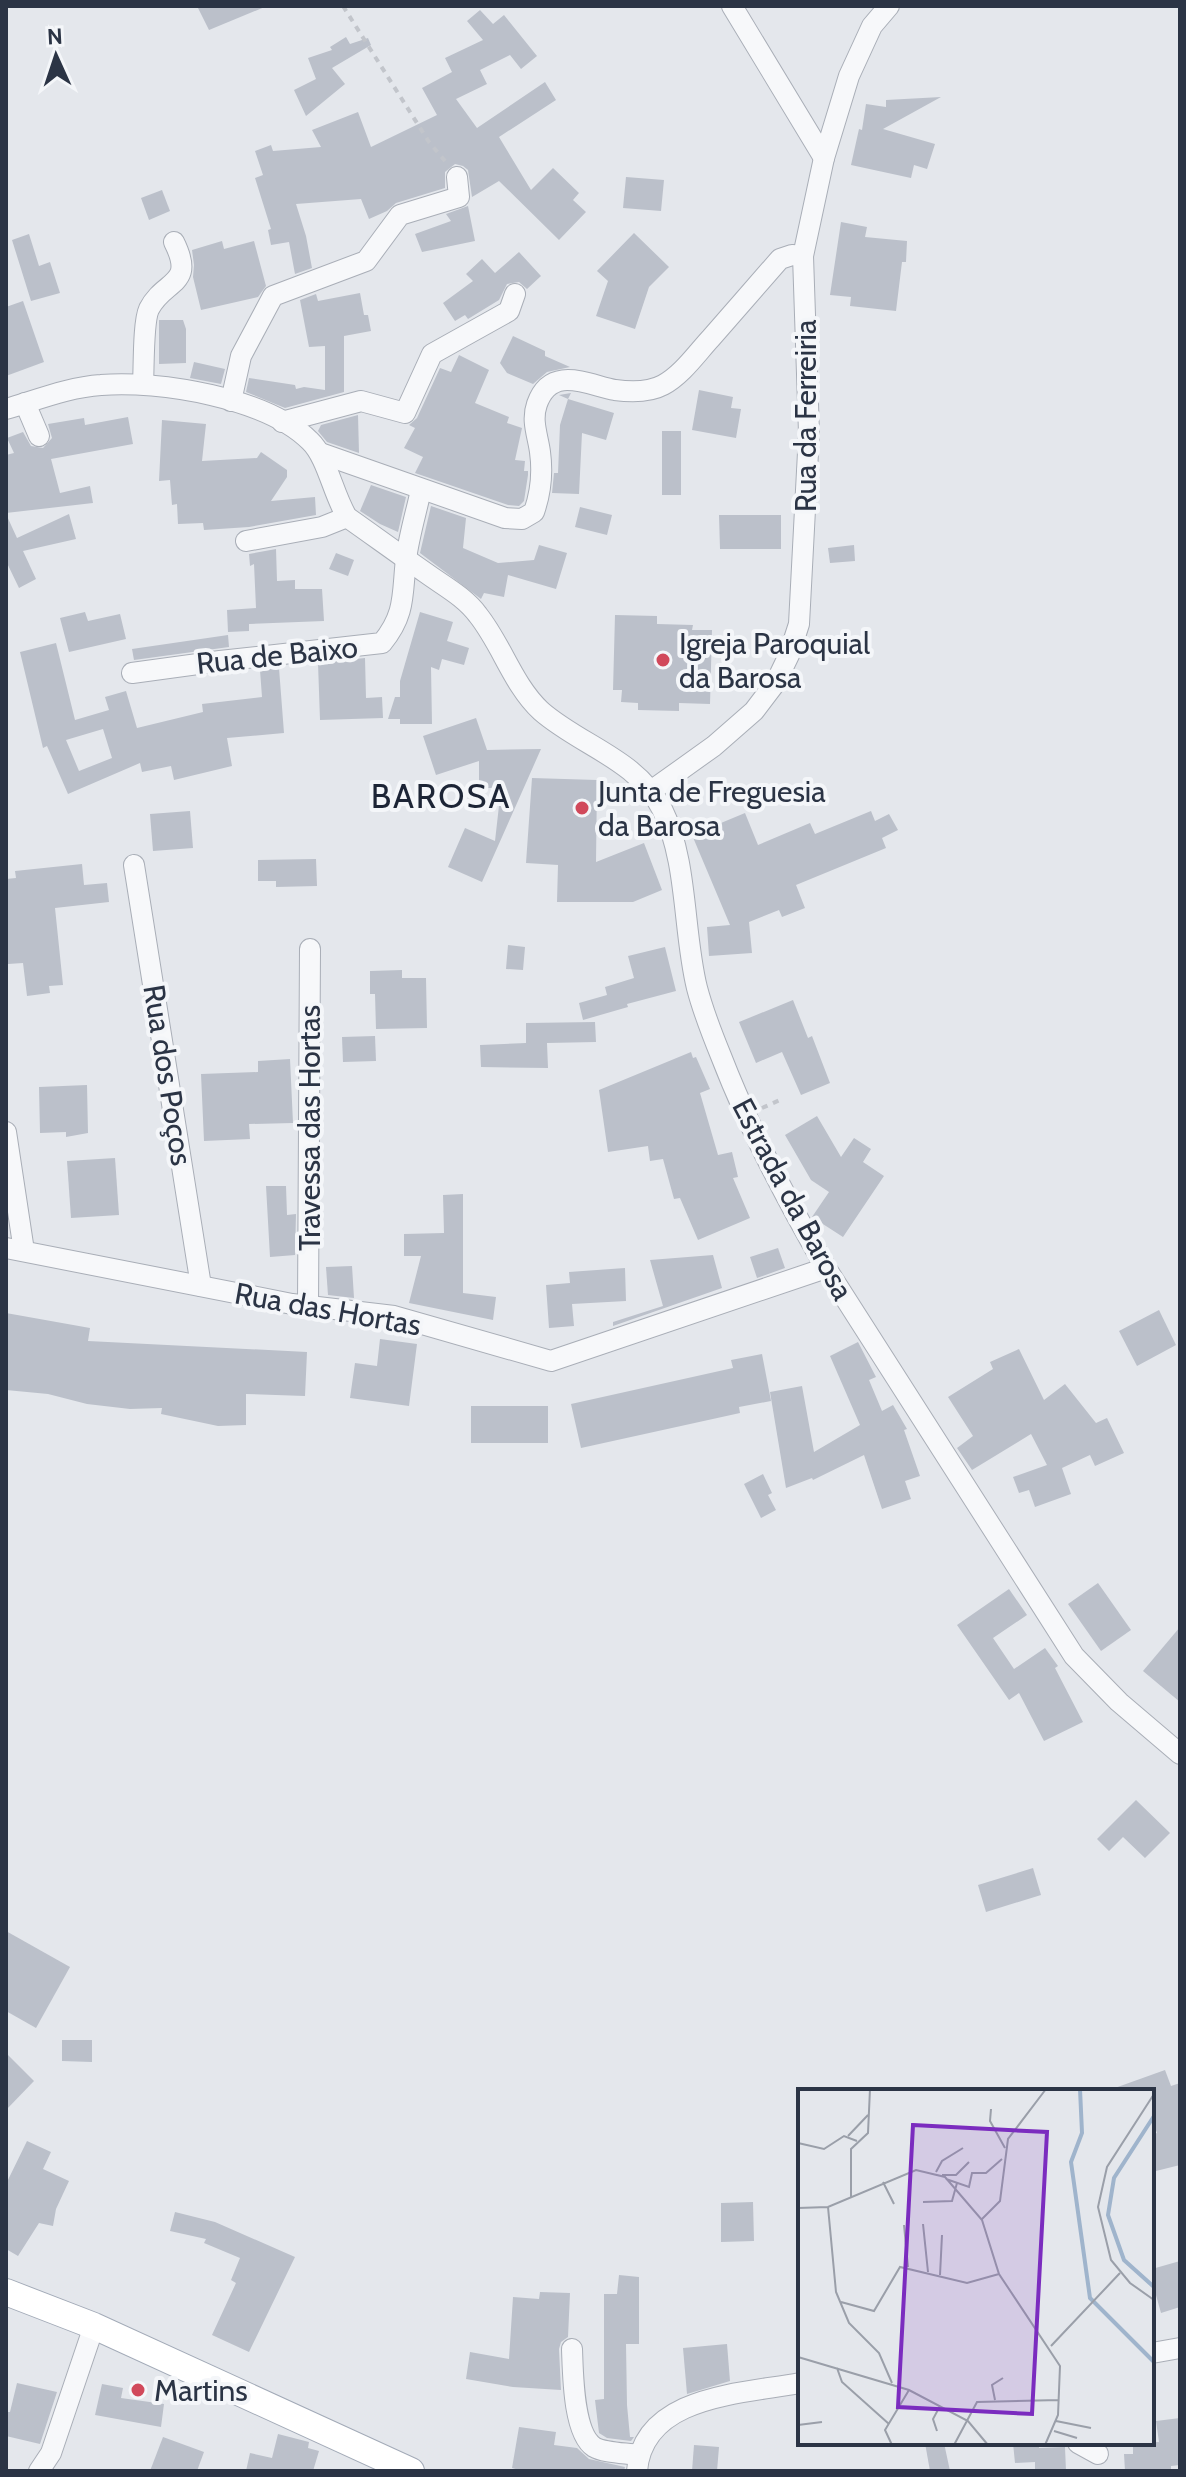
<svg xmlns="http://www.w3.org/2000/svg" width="1186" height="2477" font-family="Cabin,sans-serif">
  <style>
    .building { fill: #bbc0ca; fill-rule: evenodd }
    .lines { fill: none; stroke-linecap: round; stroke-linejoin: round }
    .minor-casing { stroke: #a9aeb7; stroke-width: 22 }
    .major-casing { stroke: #a3abb8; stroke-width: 28 }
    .path { stroke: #c2c5cb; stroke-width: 4; stroke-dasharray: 6 6; stroke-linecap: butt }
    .minor { stroke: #f7f8fa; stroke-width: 20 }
    .major { stroke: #fff; stroke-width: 26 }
    .poi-dot { fill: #d1495b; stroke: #f4f6f9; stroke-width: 3 }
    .labels { text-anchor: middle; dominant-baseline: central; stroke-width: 8; stroke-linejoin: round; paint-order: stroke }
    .street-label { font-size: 30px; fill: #2b3445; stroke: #f4f6f9 }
    .poi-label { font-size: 30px; fill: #2b3445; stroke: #f4f6f9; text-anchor: start }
    .quarter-label { font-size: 34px; letter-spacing: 2px; fill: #1d2536; stroke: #f4f6f9 }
    .inset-river { fill: none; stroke: #9fb4cc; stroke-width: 4 }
    .inset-road { fill: none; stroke: #9a9fa9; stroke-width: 2 }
    .view { fill: #7b2cbf; fill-opacity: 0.15; stroke: #7b2cbf; stroke-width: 4 }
    .inset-edge { fill: none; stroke: #2b3445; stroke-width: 4 }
  </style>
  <rect width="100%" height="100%" fill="#e4e7ec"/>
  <g class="building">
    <path d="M 197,6 L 267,6 L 209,30 Z"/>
    <path d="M 480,10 L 493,24 L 504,15 L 537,56 L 521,69 L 510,55 L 480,70 L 487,84 L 456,99 L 477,128 L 545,82 L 556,100 L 499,137 L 531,190 L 553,168 L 579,193 L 573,200 L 586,212 L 559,240 L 499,181 L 472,197 L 468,170 L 463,166 L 455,164 L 445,172 L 445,188 L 396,203 L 387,211 L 369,219 L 361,199 L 296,204 L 306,236 L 312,268 L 295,274 L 289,242 L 271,245 L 268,230 L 271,229 L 255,178 L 263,175 L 255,151 L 271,145 L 273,151 L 321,147 L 312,130 L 358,112 L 371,147 L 437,115 L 422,88 L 452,72 L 445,58 L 483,40 L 467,21 Z"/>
    <path d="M 346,37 L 350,44 L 368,38 L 371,45 L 332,68 L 345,84 L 306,116 L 294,90 L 316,79 L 308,58 L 332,50 L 330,47 Z"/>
    <path d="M 941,97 L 883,129 L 935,144 L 927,169 L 914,165 L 911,178 L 851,165 L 859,129 L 862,130 L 866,104 L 886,107 L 886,100 Z"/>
    <path d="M 626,177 L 664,180 L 661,211 L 623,208 Z"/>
    <path d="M 162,190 L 170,211 L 149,220 L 141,198 Z"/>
    <path d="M 468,206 L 475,241 L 422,252 L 415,234 L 451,221 L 446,214 Z"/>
    <path d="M 841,222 L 867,227 L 865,237 L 907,241 L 906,262 L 902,262 L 896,311 L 850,306 L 851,297 L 830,295 Z"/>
    <path d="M 634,233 L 669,267 L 649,287 L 635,329 L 596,316 L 608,281 L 597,271 Z"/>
    <path d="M 29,234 L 39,266 L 50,262 L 60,293 L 31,301 L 12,240 Z"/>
    <path d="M 222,241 L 224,249 L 254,241 L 266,286 L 258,297 L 201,310 L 193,277 L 194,265 L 192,250 Z"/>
    <path d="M 519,252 L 541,276 L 527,289 L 519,282 L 507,284 L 499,300 L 468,319 L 465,315 L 455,321 L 443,303 L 473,281 L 466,274 L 482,259 L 495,273 Z"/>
    <path d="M 360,293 L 364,315 L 368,315 L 371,331 L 344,336 L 344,392 L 285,408 L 246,392 L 249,378 L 295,385 L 296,389 L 304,387 L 325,390 L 325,346 L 309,347 L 300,300 L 316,294 L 318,301 Z"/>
    <path d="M 23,301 L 44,362 L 6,376 L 6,307 Z"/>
    <path d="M 159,320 L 183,320 L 186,329 L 186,363 L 159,364 Z"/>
    <path d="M 513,336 L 545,351 L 545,356 L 570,367 L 547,372 L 533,384 L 507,373 L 500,363 Z"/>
    <path d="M 459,355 L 489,370 L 475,403 L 509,417 L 507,423 L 522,428 L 515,460 L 525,461 L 524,471 L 528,471 L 528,475 L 524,501 L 519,506 L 508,505 L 415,473 L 423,457 L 404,448 L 415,428 L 409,425 L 417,418 L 440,368 L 451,372 Z"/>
    <path d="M 194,362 L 225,369 L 221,384 L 190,378 Z"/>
    <path d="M 699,390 L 733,397 L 731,408 L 741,409 L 736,438 L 692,430 Z"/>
    <path d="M 571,393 L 568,399 L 614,413 L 606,440 L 582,433 L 579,494 L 552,493 L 554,473 L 558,473 L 560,425 L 568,399 L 559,395 Z"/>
    <path d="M 358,415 L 359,453 L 327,442 L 318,431 L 321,425 Z"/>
    <path d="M 128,417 L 133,444 L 51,459 L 60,493 L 90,486 L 93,503 L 6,513 L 6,455 L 14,453 L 7,438 L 23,432 L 31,446 L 43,448 L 52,438 L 48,424 L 84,418 L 85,425 Z"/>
    <path d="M 162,420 L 206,424 L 202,461 L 257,458 L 261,452 L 287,470 L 287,477 L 271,501 L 315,497 L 316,515 L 249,527 L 204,530 L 203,523 L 178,524 L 177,504 L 172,505 L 170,480 L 159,481 Z"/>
    <rect x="662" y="431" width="19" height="64"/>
    <path d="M 371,485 L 406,497 L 398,532 L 380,524 L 360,511 Z"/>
    <path d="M 431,506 L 466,518 L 463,548 L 498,563 L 534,560 L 539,545 L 567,553 L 556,589 L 508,575 L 504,597 L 484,593 L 481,599 L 420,553 Z"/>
    <path d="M 580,507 L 612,515 L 607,535 L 575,527 Z"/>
    <path d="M 6,514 L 17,538 L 69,514 L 76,539 L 23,551 L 36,579 L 19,588 L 6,561 Z"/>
    <path d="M 719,515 L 781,515 L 781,549 L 720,549 Z"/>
    <path d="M 854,545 L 855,561 L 830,563 L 828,548 Z"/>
    <path d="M 276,549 L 277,581 L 295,580 L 295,589 L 322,589 L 324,621 L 249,624 L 249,631 L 228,632 L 227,610 L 256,608 L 254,564 L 250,566 L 249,554 Z"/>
    <path d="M 336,553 L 354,560 L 348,576 L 329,569 Z"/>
    <path d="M 85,612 L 88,621 L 120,614 L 126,639 L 69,652 L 60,618 Z"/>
    <path d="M 420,612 L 453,622 L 447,641 L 469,648 L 464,665 L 442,659 L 439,670 L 431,667 L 432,724 L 400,724 L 400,719 L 388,719 L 395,697 L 400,697 L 400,681 Z"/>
    <path d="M 615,615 L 657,616 L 657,624 L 693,625 L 692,630 L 712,630 L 710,704 L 679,703 L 679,711 L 638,710 L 638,703 L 621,702 L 622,690 L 613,690 Z"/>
    <path d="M 228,635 L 229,647 L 134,660 L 132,649 Z"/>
    <path d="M 56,643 L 75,720 L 109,710 L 105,697 L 126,691 L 137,728 L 203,712 L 202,704 L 262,697 L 260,670 L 279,668 L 284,733 L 227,738 L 232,766 L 174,780 L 171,766 L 142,772 L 140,763 L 68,794 L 47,746 L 43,748 L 20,652 ZM 103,729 L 112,758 L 79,771 L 66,740 Z"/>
    <path d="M 365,658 L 366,698 L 382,697 L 383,718 L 320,720 L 318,663 Z"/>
    <path d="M 476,718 L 487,750 L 541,749 L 482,882 L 448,867 L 465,828 L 495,841 L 501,788 L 479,788 L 479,761 L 436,775 L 423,736 Z"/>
    <path d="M 532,778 L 597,780 L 596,862 L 644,843 L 662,890 L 633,902 L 557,902 L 558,865 L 526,863 Z"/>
    <path d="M 190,811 L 193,848 L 153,851 L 150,814 Z"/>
    <path d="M 871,811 L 875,821 L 889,814 L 898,830 L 882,838 L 886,848 L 796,885 L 805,908 L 782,917 L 779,910 L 749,922 L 752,953 L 709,956 L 707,927 L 730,925 L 692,835 L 745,813 L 758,845 L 810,823 L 815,834 Z"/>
    <path d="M 316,859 L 317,886 L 276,887 L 276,881 L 258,881 L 258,860 Z"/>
    <path d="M 82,864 L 84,885 L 107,883 L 109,902 L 55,908 L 63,985 L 49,986 L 50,993 L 27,996 L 23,963 L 8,964 L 6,879 L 16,878 L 15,871 Z"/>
    <path d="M 508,945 L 525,947 L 523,970 L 506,969 Z"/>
    <path d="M 665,947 L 676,991 L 627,1004 L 628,1007 L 583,1020 L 579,1003 L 607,995 L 605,987 L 634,978 L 628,956 Z"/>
    <path d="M 402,970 L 402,978 L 426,978 L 427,1028 L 376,1029 L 375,994 L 370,994 L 370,971 Z"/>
    <path d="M 793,1000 L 808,1038 L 812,1036 L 830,1083 L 801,1095 L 782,1052 L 756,1063 L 739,1022 Z"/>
    <path d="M 595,1022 L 596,1042 L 547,1043 L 548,1068 L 481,1067 L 480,1045 L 526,1043 L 526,1023 Z"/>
    <path d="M 375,1036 L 376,1061 L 343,1062 L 342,1037 Z"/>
    <path d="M 691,1052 L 693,1058 L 696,1057 L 710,1089 L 700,1093 L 718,1155 L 732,1152 L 738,1177 L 733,1178 L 750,1218 L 698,1240 L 680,1198 L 674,1199 L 663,1159 L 650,1161 L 648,1146 L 608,1152 L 599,1090 Z"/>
    <path d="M 290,1059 L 293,1123 L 249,1124 L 250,1139 L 204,1141 L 201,1074 L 258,1072 L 258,1061 Z"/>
    <path d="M 87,1085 L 88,1133 L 66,1137 L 66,1132 L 40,1133 L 39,1087 Z"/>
    <path d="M 817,1116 L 841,1157 L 854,1138 L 871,1149 L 863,1162 L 884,1176 L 843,1237 L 812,1217 L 829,1192 L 811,1180 L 785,1135 Z"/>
    <path d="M 115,1158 L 119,1215 L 71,1218 L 67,1161 Z"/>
    <path d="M 266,1186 L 286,1186 L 287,1215 L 296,1214 L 295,1255 L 270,1257 Z"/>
    <path d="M 463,1194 L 463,1293 L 496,1297 L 493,1320 L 409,1303 L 421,1256 L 404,1256 L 404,1234 L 444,1233 L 443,1195 Z"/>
    <path d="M 778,1248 L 785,1268 L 757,1278 L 750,1257 Z"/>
    <path d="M 713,1255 L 722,1288 L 613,1326 L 613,1322 L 663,1306 L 650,1260 Z"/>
    <path d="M 352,1266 L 354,1298 L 328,1295 L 326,1267 Z"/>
    <path d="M 625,1268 L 626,1301 L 572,1304 L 574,1326 L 549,1328 L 546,1285 L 570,1283 L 569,1272 Z"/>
    <path d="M 1159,1310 L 1176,1345 L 1137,1366 L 1119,1331 Z"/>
    <path d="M 6,1313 L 90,1328 L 88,1341 L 307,1352 L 305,1396 L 246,1394 L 246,1425 L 218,1426 L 161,1414 L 162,1408 L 130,1409 L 87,1404 L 48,1394 L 6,1390 Z"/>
    <path d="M 380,1339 L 417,1344 L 409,1406 L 350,1398 L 355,1363 L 377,1366 Z"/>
    <path d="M 858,1342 L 876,1377 L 869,1380 L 882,1411 L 893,1405 L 907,1429 L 904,1430 L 920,1476 L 905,1481 L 911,1499 L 882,1509 L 864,1455 L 813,1480 L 812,1478 L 786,1488 L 770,1392 L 802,1386 L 814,1452 L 860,1425 L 830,1356 Z"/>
    <path d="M 1019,1349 L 1044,1400 L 1065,1384 L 1096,1423 L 1107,1418 L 1124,1453 L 1095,1466 L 1090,1455 L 1062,1468 L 1071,1494 L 1035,1507 L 1029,1490 L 1019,1493 L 1013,1477 L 1047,1465 L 1031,1434 L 972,1470 L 957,1448 L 973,1436 L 948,1397 L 993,1369 L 990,1362 Z"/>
    <path d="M 762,1354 L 771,1401 L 739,1407 L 740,1413 L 581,1448 L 571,1404 L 733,1368 L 731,1360 Z"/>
    <rect x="471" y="1406" width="77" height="37"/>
    <path d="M 763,1474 L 772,1493 L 768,1495 L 776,1510 L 761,1518 L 744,1484 Z"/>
    <path d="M 1098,1583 L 1131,1630 L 1101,1651 L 1068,1604 Z"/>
    <path d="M 1009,1589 L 1027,1615 L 993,1638 L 1014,1669 L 1045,1648 L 1058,1666 L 1055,1668 L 1083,1722 L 1044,1741 L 1019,1693 L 1009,1700 L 957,1625 Z"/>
    <path d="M 1180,1627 L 1180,1702 L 1143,1671 Z"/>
    <path d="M 1136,1800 L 1170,1833 L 1145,1858 L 1123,1837 L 1109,1851 L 1097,1839 Z"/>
    <path d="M 1033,1868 L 1041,1895 L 986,1912 L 978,1885 Z"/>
    <path d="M 6,1931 L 70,1967 L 36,2028 L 6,2011 Z"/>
    <path d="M 62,2040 L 92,2040 L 92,2062 L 62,2061 Z"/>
    <path d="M 6,2053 L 34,2081 L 6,2110 Z"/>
    <path d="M 1165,2070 L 1171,2086 L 1180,2083 L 1180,2165 L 1152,2172 L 1152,2135 L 1157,2133 L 1152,2119 L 1152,2091 L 1113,2091 L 1112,2089 Z"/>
    <path d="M 27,2141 L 51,2152 L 43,2169 L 69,2181 L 56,2209 L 53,2226 L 39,2223 L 18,2256 L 6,2249 L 6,2184 Z"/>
    <path d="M 753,2202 L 754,2241 L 721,2242 L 721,2203 Z"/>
    <path d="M 175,2212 L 215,2222 L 295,2257 L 249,2352 L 212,2335 L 236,2283 L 231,2280 L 240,2258 L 204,2243 L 206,2239 L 170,2231 Z"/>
    <path d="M 1180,2261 L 1180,2307 L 1161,2313 L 1152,2281 L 1152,2269 Z"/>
    <path d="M 619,2275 L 639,2277 L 639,2344 L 626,2344 L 627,2405 L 630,2437 L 634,2437 L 631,2441 L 607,2438 L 599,2433 L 595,2400 L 604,2399 L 604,2294 L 617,2294 Z"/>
    <path d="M 540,2292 L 570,2293 L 568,2337 L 561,2342 L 559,2349 L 561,2390 L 513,2387 L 466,2379 L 470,2352 L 509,2359 L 513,2297 L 539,2299 Z"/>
    <path d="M 727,2344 L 730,2381 L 687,2394 L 683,2348 Z"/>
    <path d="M 17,2383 L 57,2392 L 40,2444 L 6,2436 L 6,2412 L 10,2412 Z"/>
    <path d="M 102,2384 L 123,2388 L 121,2398 L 164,2404 L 161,2427 L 95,2415 Z"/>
    <path d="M 1180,2418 L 1180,2465 L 1171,2466 L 1171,2471 L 1125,2471 L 1124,2454 L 1133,2454 L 1133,2443 L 1159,2442 L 1156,2421 Z"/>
    <path d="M 519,2427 L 556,2432 L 554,2445 L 577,2448 L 589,2459 L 625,2467 L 624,2471 L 523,2471 L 512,2468 Z"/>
    <path d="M 278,2434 L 309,2442 L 308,2448 L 319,2451 L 313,2471 L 246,2471 L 250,2453 L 272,2458 Z"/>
    <path d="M 163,2437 L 204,2452 L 197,2471 L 150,2471 Z"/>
    <path d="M 925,2443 L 944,2443 L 950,2471 L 930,2471 Z"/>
    <path d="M 1013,2443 L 1039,2443 L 1039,2448 L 1065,2447 L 1066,2471 L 1035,2471 L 1035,2462 L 1015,2463 Z"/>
    <path d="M 694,2445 L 719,2447 L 717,2471 L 692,2471 Z"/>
  </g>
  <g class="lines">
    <g class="minor-casing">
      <g id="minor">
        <path d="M 732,6 L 824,158"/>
        <path d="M 143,384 C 144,367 143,322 149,309 C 164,279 196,286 174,242"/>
        <path d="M 231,401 L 241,356 L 273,296 L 366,261 L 400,215 L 459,197 L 457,177"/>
        <path d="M 25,403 L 39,436"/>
        <path d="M 6,409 C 37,400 69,387 101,385 C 159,380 267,398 310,441 C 327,457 333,494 347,517 C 374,536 400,555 426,573 C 444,586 465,597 478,615 C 502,645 513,685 541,711 C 581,746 637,759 662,809 C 688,861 683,932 697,988 C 703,1011 712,1034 721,1056 C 750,1131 786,1199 826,1268 L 1074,1656 L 1119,1702 L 1180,1754"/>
        <path d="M 282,422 L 361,401 L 405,413 L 432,354 L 509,311 L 515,294"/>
        <path d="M 320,453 L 505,518 L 522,519 L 534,512 C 541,492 543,474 540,452 C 538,436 531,421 537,404 C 551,364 588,385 615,390 C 630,392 650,392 663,385 C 682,375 697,353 711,338 C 734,312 757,285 780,259 L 792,255 L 803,256"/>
        <path d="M 246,541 L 322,527 L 347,517"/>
        <path d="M 132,673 L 220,661 L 382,643 C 406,614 402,594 406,559 C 409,536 416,513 421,490"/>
        <path d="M 651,791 L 714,746 L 754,711 L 776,682 L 789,655 L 799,624 L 809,433 L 803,256 L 824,158 L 849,76 L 872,26 L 889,6"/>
        <path d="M 134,865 L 201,1286"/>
        <path d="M 6,1132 L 24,1251"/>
        <path d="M 6,1248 L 292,1304 L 394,1316 L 551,1361 L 826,1268"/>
        <path d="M 308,1306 L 310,949"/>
        <path d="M 572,2349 C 573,2373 573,2433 594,2447 C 604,2453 626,2453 638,2455"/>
        <path d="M 1152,2353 L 1180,2348"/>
        <path d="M 1078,2443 L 1098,2454"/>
        <path d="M 39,2471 L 51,2453 L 94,2326"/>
        <path d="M 637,2471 C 643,2395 742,2394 800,2383"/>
      </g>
    </g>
    <g class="major-casing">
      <path id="major" d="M 6,2292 L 94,2326 L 411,2471"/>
    </g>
    <g class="path">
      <path d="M 343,6 L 429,142 L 445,161"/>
      <path d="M 762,1108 L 780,1100"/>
    </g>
    <use href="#minor" class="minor"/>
    <use href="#major" class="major"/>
  </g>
  <g class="poi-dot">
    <circle cx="663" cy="660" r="8"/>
    <circle cx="582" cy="808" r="8"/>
    <circle cx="138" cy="2390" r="8"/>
  </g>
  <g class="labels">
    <g class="street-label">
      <text transform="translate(805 416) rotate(-90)">Rua da Ferreiria</text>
      <text transform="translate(277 655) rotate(-6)">Rua de Baixo</text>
      <text transform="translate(168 1075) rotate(81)">Rua dos Poços</text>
      <text transform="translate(309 1128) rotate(-90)">Travessa das Hortas</text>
      <text transform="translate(793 1199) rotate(62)">Estrada da Barosa</text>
      <text transform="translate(328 1309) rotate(10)">Rua das Hortas</text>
    </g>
    <g class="poi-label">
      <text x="679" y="643">Igreja Paroquial<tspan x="679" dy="34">da Barosa</tspan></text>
      <text x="598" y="791">Junta de Freguesia<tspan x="598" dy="34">da Barosa</tspan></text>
      <text x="154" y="2390">Martins</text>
    </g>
    <g class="quarter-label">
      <text x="441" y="796">BAROSA</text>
    </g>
  </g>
  <g transform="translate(798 2089)">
    <rect width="356" height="356" fill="#e4e7ec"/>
    <path class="inset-river" d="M 282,0 L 284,44 L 273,73 L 292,209 L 356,273M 356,27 L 316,89 L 310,126 L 326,171 L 356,198"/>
    <path class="inset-road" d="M 356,5 L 309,78 L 300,118 L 313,171 L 332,194 L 356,211M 193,20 L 192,32 L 207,59M 50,47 L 70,26M 0,54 L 26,60 L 46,47 L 59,52M 138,83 L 144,72 L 165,59M 144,86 L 158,86 L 171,73M 148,90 L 171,98 L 174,84 L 188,84 L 204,70M 85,93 L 96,115M 53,108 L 53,60 L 70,44 L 72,0M 125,113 L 154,112 L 159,94M 30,118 L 38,203 L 51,234 L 81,264 L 94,294M 0,119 L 30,118 L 118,81 L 147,88 L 184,131 L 201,185 L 262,277 L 260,326 L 247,356M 184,130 L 202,112 L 210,50 L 248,0M 125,135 L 130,183M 106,136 L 110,178M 142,186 L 144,146M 43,213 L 76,222 L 102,178 L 169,194 L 201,185M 253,257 L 322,184M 0,268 L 111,301 L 170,332 L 190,356M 39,279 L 44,293 L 91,335M 197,311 L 194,296 L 205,289M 258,332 L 293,339M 0,336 L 24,333M 139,342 L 135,330 L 142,317M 256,342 L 279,349M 94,356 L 87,341 L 111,301M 156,356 L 179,313 L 261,311"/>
    <path class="view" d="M 115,36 L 249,43 L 234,325 L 100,318 Z"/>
    <rect width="356" height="356" class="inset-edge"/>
  </g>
  <rect width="1186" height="2477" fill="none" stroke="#2b3445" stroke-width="16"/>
  <g transform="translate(56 56) rotate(357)" stroke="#f4f6f9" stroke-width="6" paint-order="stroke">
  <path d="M0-6L14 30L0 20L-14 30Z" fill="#2b3445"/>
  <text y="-12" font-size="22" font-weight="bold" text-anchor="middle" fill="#2b3445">N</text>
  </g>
</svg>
